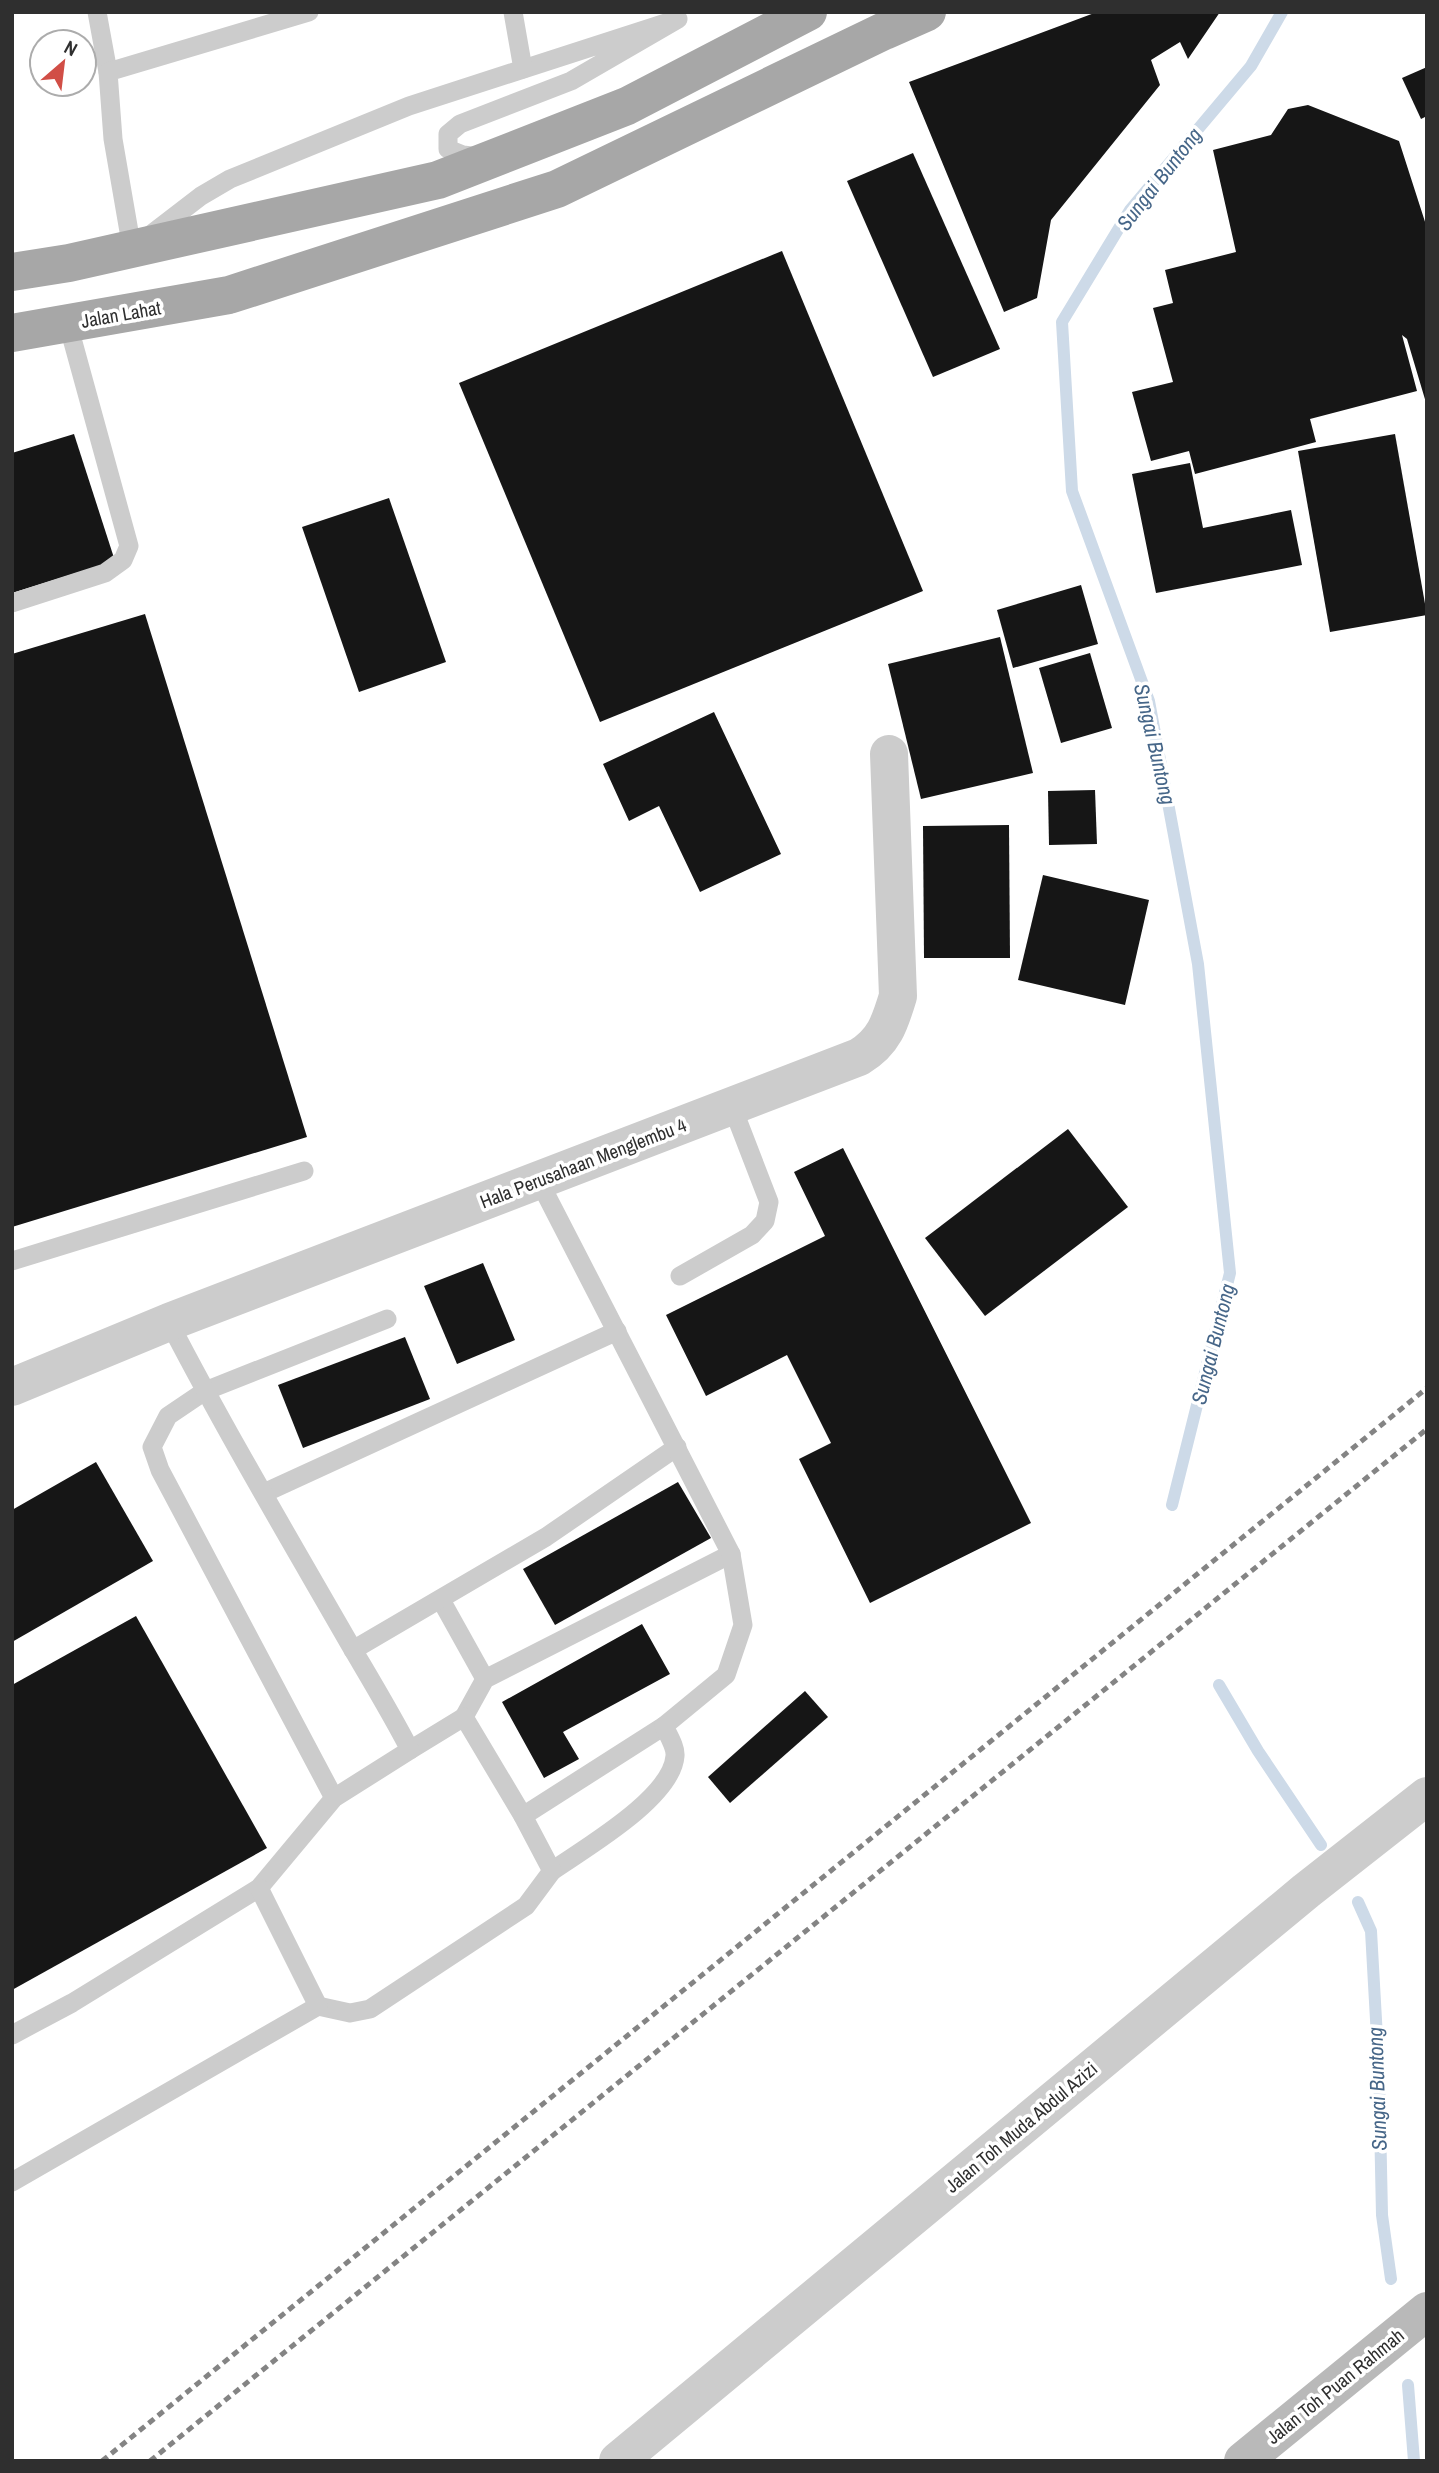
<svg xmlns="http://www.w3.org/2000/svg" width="1439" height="2473" font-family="'Archivo Narrow',sans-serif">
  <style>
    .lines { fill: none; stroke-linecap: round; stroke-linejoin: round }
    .stream { stroke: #cddae8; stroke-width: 12 }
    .building { fill: #161616 }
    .lane { stroke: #ccc; stroke-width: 19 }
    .street { stroke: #ccc; stroke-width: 38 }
    .secondary { stroke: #b9b9b9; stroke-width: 38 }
    .primary { stroke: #a7a7a7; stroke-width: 38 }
    .rail { stroke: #848484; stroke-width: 5; stroke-dasharray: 7 5; stroke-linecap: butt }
    .labels { text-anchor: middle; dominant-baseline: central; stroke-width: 7; stroke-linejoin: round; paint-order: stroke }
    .street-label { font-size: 19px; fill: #2f2f2f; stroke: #fff }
    .water-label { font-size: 21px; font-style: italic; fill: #466688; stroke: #fff }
  </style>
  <rect width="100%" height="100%" fill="#fff"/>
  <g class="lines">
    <g class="stream">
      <path d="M 1172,1505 L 1230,1273 L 1198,964 L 1149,701 L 1072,491 L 1062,322 L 1130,210 L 1251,66 L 1282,12"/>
      <path d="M 1219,1685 L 1258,1751 L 1321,1845"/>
      <path d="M 1358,1902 L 1371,1931 L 1379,2073 L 1382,2215 L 1391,2279"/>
      <path d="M 1408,2385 L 1414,2461"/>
    </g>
  </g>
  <g class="building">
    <path d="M 1097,12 L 1220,12 L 1188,59 L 1180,42 L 1151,60 L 1160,85 L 1051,220 L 1037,298 L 1004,312 L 909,82 Z"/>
    <path d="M 1427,67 L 1427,116 L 1421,119 L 1402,78 Z"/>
    <path d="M 1308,105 L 1399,141 L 1427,228 L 1427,406 L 1407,339 L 1402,335 L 1417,391 L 1310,419 L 1316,442 L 1195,474 L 1189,451 L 1151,461 L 1132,392 L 1173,382 L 1153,308 L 1173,303 L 1165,270 L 1236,252 L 1213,150 L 1271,135 L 1288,109 Z"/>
    <path d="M 913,153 L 1000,349 L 933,377 L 847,181 Z"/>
    <path d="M 782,251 L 923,591 L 600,722 L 459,383 Z"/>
    <path d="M 74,434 L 115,561 L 12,593 L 12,453 Z"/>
    <path d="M 1395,434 L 1427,615 L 1330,632 L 1298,451 Z"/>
    <path d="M 1190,463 L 1203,528 L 1291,510 L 1302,565 L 1156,593 L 1132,474 Z"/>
    <path d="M 389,498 L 446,662 L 359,692 L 302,527 Z"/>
    <path d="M 1081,585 L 1098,644 L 1013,668 L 997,610 Z"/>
    <path d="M 145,614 L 307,1137 L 12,1227 L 12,654 Z"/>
    <path d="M 1000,637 L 1033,773 L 921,799 L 888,664 Z"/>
    <path d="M 1090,653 L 1112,728 L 1061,743 L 1039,668 Z"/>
    <path d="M 714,712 L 781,854 L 700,892 L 659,806 L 629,821 L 603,764 Z"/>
    <path d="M 1095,790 L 1097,844 L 1049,845 L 1048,791 Z"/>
    <path d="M 1009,825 L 1010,958 L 924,958 L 923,826 Z"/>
    <path d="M 1043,875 L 1149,900 L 1125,1005 L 1018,980 Z"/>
    <path d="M 1068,1129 L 1128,1207 L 985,1316 L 925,1238 Z"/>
    <path d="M 843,1148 L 1031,1523 L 870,1603 L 799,1459 L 831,1443 L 787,1355 L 706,1396 L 666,1315 L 825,1236 L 794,1172 Z"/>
    <path d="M 483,1263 L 515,1340 L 457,1364 L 424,1286 Z"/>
    <path d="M 405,1337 L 430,1399 L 303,1448 L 278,1385 Z"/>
    <path d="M 96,1462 L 153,1561 L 12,1642 L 12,1510 Z"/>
    <path d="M 678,1482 L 711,1538 L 555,1625 L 523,1569 Z"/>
    <path d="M 136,1616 L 267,1848 L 12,1990 L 12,1685 Z"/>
    <path d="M 642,1624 L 670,1674 L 563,1732 L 579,1759 L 544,1778 L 502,1702 Z"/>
    <path d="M 805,1691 L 828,1717 L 730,1803 L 708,1777 Z"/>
  </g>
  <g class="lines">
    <g class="lane">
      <path d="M 97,12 L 108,72"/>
      <path d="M 309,12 L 108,72 L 113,139 L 132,249 L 201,196 L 230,179 L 409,106 L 678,19 L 571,81 L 460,124 L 448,134 L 448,149 L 463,155 L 479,157"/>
      <path d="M 513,12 L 523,69"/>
      <path d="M 12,603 L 105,573 L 123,560 L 129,546 L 68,324"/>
      <path d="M 12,1261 L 304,1171"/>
      <path d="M 680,1276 L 752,1235 L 765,1221 L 769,1202 L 732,1106"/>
      <path d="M 264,1493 L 617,1331"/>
      <path d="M 441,1600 L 485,1679"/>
      <path d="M 353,1650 L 546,1537 L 677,1447"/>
      <path d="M 464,1717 L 485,1679 L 731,1554"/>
      <path d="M 334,1798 L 160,1470 L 152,1447 L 168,1416 L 205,1391 L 387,1319"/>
      <path d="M 523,1816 L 664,1726 L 726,1675 L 743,1625 L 731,1554 L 539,1181"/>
      <path d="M 552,1871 C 585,1848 672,1798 675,1756 C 676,1747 668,1735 664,1726"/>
      <path d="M 318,2006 L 350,2013 L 370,2009 L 526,1906 L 552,1871 L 523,1816 L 464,1717 L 410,1750"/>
      <path d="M 12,2035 L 72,2003 L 259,1888 L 334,1798 L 410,1750 C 392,1715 372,1682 352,1648 C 290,1540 226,1432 169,1322"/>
      <path d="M 12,2182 L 318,2006 L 259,1888"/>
    </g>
    <g class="street">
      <path d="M 12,1387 L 169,1322 L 859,1057 C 884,1042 890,1023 898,996 L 889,754"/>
      <path d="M 618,2461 L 1306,1891 L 1427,1796"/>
    </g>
    <path class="secondary" d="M 1243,2461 L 1427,2311"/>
    <g class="primary">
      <path d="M 12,272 L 69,263 L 438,180 L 627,106 L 808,12"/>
      <path d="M 12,333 L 229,295 L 557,189 L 884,31 L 927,12"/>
    </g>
    <g class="rail">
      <path d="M 102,2461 L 1427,1388"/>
      <path d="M 150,2461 L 1427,1429"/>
    </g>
  </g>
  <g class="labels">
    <g class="street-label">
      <text transform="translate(121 314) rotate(-10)">Jalan Lahat</text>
      <text transform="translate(583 1163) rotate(-21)">Hala Perusahaan Menglembu 4</text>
      <text transform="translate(1021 2127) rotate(-40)">Jalan Toh Muda Abdul Azizi</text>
      <text transform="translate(1335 2386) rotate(-39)">Jalan Toh Puan Rahmah</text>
    </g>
    <g class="water-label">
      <text transform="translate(1159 179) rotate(-52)">Sungai Buntong</text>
      <text transform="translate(1155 744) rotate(77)">Sungai Buntong</text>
      <text transform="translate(1213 1344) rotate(-76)">Sungai Buntong</text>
      <text transform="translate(1377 2089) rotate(-92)">Sungai Buntong</text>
    </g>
  </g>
  <rect width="1439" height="2473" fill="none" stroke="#2f2f2f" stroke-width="28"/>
  <g transform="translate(63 63) rotate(28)"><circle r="33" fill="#ffffff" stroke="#acacac" stroke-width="2"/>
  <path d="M0-5L12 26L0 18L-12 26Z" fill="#d14e46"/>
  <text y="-10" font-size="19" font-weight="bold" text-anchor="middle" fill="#2f2f2f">N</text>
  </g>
</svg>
